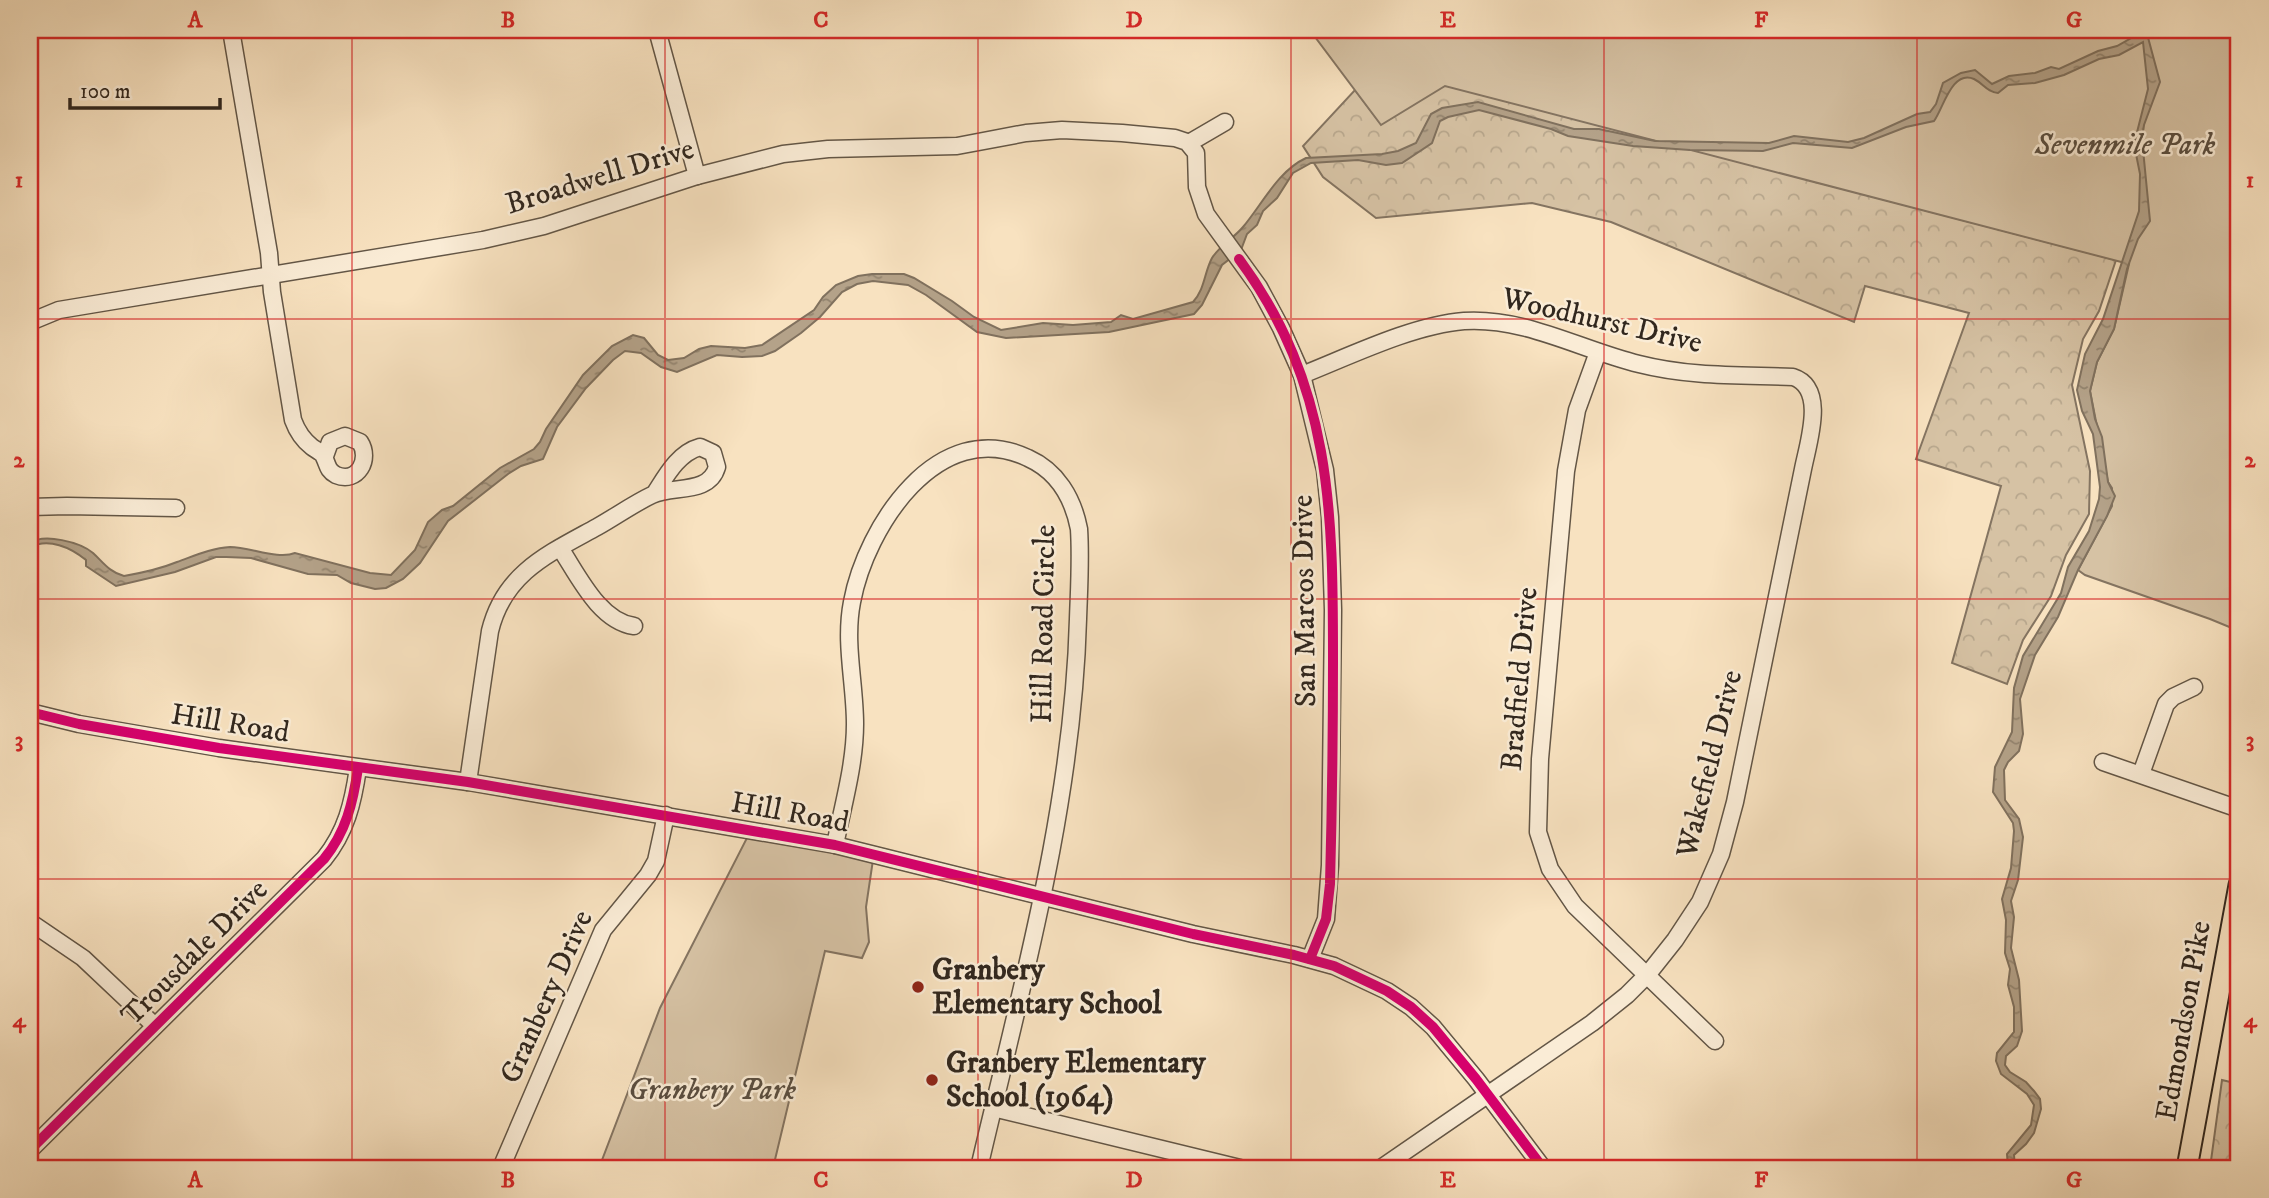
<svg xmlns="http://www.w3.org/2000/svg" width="2269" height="1198" font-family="'IM FELL DW Pica',serif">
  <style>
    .forest { fill: url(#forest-crowns); stroke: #847461; stroke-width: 2 }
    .park { fill: #d6c2a4; stroke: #847461; stroke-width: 2 }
    .water { fill: url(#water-ripples); stroke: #80715e; stroke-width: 2 }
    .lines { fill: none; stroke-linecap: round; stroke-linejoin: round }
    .minor-casing { stroke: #635646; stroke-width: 19 }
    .major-casing { stroke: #31271e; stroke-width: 23 }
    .minor { stroke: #faecd6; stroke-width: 16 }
    .major { stroke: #f8e2c0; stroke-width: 19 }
    .cycleway-casing { stroke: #faecd6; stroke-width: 15 }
    .cycleway { stroke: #d6006c; stroke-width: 10 }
    .grid { fill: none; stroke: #d62828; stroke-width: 2; stroke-opacity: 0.55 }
    .poi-dot { fill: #8f2418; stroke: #faecd6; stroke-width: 2.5 }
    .labels { text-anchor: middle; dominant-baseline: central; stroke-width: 5; stroke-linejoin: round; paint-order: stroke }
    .park-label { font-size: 30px; font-style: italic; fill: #5a4e40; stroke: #faecd6 }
    .street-label { font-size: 30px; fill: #31271e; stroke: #faecd6 }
    .poi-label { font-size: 30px; font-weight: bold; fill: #31271e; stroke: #faecd6; text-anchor: start }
    .neatline { fill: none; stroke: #d62828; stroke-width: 2.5 }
    .grid-label { font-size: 23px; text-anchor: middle; font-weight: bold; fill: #d62828 }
  </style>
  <defs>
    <pattern id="forest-crowns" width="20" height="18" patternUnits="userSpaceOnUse" patternTransform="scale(1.75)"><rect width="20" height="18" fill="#d6c2a4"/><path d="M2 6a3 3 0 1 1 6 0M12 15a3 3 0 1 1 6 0" fill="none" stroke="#b8a78d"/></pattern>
    <pattern id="water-ripples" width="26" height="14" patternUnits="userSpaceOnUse" patternTransform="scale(1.75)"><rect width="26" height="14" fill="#b4a289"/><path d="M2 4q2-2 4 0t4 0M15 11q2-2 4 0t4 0" fill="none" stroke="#93846f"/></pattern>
  </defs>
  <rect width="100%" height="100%" fill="#f8e2c0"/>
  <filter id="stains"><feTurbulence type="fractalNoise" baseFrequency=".00286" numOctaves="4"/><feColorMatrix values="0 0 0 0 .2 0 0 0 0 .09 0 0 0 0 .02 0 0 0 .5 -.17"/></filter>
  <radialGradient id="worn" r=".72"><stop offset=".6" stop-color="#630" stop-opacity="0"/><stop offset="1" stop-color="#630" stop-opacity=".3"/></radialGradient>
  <g class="forest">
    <path d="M 1445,85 L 2116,260 L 2099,311 L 2083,339 L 2072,385 L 2090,471 L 2089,514 L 2066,555 L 2051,596 L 2023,640 L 2007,684 L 1952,663 L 2001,486 L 1916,459 L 1969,313 L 1865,286 L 1854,322 L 1611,222 L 1532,203 L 1376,218 L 1323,177 L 1303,146 L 1355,90 L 1381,124 Z"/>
    <path d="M 2222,1080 L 2239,1084 L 2239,1168 L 2210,1168 Z"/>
  </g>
  <g class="park">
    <path d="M 1227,30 L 2239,30 L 2239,631 L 2210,619 L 2085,575 L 2078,570 L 2112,506 L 2112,488 L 2108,482 L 2090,391 L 2097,362 L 2114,329 L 2129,264 L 1445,86 L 1381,125 L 1315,37 Z"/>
    <path d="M 751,830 L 874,853 L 866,907 L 869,942 L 862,958 L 825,951 L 773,1168 L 599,1168 L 660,1008 Z"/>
  </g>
  <path class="water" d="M 2139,30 L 2146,30 L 2160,82 L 2144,125 L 2142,139 L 2150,221 L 2138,239 L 2127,269 L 2114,329 L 2097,362 L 2090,391 L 2095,419 L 2102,437 L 2108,482 L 2115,496 L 2107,516 L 2078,570 L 2058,617 L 2035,655 L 2020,699 L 2023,734 L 2019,751 L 2008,762 L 2004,770 L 2005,800 L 2019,819 L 2023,837 L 2018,880 L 2011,901 L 2014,917 L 2011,948 L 2019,980 L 2022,1031 L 2017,1046 L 2006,1056 L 2005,1065 L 2010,1072 L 2026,1082 L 2034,1091 L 2040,1099 L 2041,1109 L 2034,1133 L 2026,1144 L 2014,1155 L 2015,1168 L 2008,1168 L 2007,1154 L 2031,1125 L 2034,1105 L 2027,1094 L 2001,1074 L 1996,1061 L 1997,1053 L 2014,1032 L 2014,1007 L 2008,985 L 2010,969 L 2005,953 L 2006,920 L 2002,899 L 2011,868 L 2014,831 L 2013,823 L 1993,792 L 1995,767 L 2012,732 L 2014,688 L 2023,656 L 2061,593 L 2068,567 L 2089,531 L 2099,499 L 2100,487 L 2093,434 L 2082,411 L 2077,390 L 2085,354 L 2103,319 L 2139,211 L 2140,174 L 2134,144 L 2148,89 L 2143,42 L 2119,55 L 2099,59 L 2064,75 L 2035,83 L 2008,85 L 1998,93 C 1987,92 1984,84 1974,79 C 1952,69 1943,109 1934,121 L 1906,127 L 1852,148 L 1793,143 L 1763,151 L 1690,150 L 1633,146 L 1568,136 L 1551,129 L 1479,110 L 1448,117 L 1440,121 L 1432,143 L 1402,163 L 1386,165 L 1358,160 L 1311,163 L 1293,173 L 1277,198 L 1263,211 L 1257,225 L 1247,234 L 1241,250 L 1222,265 L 1202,305 L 1194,314 L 1109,332 L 1006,338 L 977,332 L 926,295 L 908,285 L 873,281 L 857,284 L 842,292 L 820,317 L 801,333 L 775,351 L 762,356 L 742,357 L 717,355 L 677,372 L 661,367 L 641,353 L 625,351 L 613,360 L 586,388 L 557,427 L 543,459 L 521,466 L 508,474 L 448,521 L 420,563 L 403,579 L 386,588 L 375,589 L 351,583 L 337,575 L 308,574 L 251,558 L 226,557 L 216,557 L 175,572 L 116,586 L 86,566 L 86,560 C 70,547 49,538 30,547 L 30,543 C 44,533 80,542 93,553 C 103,562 109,572 124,576 C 141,573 160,569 177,562 C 194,556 211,548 230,547 C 250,547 278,560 295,553 L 370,573 L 391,575 L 415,550 L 428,522 L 442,510 L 453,506 L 500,468 L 534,449 L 540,442 L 546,429 L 583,375 L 612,346 L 633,335 L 644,338 L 658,355 L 668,360 L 684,358 L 699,349 L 711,346 L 745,348 L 762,345 L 814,310 L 823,297 L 836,285 L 858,276 L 872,274 L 904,274 L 914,278 L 952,301 L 974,317 L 1001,330 L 1043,323 L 1073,325 L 1111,322 L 1121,315 L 1133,319 L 1193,302 C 1205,289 1204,273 1212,258 C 1220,245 1234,238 1243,227 C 1263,203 1278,171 1306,158 L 1382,154 L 1398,151 L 1416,143 L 1431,114 L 1442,108 L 1478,102 L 1574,129 L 1599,129 L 1655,141 L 1769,143 L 1794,136 L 1848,142 L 1864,138 L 1917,114 L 1930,112 L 1936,104 L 1943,83 L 1961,73 L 1975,70 L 1992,84 L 2009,76 L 2035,73 L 2051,67 L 2059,69 L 2098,51 L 2117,46 L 2140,33 Z"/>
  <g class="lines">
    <g class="minor-casing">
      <g id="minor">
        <path d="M 231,30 L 269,253 L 272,292 L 293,420 C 297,431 303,440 312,447 C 316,450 323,453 324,457 C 328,465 327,470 336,475 C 358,484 371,459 360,442 L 345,436 L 330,442 L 325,456"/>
        <path d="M 657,30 L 697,176"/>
        <path d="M 1189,143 L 1225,122"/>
        <path d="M 30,322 L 59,310 L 483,240 L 544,226 L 697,176 L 783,154 L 828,149 L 957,146 L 1026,133 L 1062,130 L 1122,133 L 1175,138 L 1187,142 L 1196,153 L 1197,187 L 1206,214 L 1259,287 L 1281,328 L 1302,375 L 1325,470 L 1330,517 L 1333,610 L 1330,865 L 1326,919 L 1310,959"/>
        <path d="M 1598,352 L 1577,410 L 1566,471 L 1540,759 L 1538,832 L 1550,869 L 1575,906 L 1715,1041"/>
        <path d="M 1302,375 C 1350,356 1413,325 1464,321 C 1525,317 1581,350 1639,364 C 1690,377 1741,375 1793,377 C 1827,388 1808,443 1803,469 L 1735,802 L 1721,854 L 1700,902 L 1675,940 L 1648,974 L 1627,995 L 1592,1023 L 1381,1168"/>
        <path d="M 30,507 L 67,506 L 176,508"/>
        <path d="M 560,548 C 578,575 599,621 634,626"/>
        <path d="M 30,712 L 79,724 L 219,748 L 468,782 L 835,845 L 1193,934 L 1294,955 L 1334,966 L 1387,991 L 1411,1007 L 1433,1027 L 1476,1079 L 1543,1168"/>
        <path d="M 2103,762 L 2239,809"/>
        <path d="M 2141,774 L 2166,704 L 2173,697 L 2194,687"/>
        <path d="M 468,782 L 490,631 C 504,573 548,554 597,527 C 615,517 633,504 652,495 C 673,485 709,495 717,467 L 713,453 L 700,447 C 678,453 666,476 655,493"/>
        <path d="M 835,845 C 843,805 855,764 855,724 C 855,683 844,643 852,602 C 866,527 938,415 1028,458 C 1057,471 1073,498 1079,529 C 1081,559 1079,589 1078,619 C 1073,806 1021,988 979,1168"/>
        <path d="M 30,922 L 83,958 L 155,1026"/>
        <path d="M 993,1108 L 1240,1168"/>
        <path d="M 30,1150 L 324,859 C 346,832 353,803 358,768"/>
        <path d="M 501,1168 L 603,930 L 648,875 L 656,861 L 666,815"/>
      </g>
    </g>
    <g class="major-casing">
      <path id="major" d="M 2187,1168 L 2239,885"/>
    </g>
    <use href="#minor" class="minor"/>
    <use href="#major" class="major"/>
    <g class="cycleway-casing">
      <g id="cycleway">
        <path d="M 1239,259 C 1332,385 1333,511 1333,660 C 1333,735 1332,809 1330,884 L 1326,919 L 1310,959"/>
        <path d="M 30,712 L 79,724 L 219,748 L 468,782 L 835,845 L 1193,934 L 1294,955 L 1334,966 L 1387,991 L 1411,1007 L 1433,1027 L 1476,1079 L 1543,1168"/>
        <path d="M 30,1150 L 324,859 C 346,832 353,803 358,768"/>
      </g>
    </g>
    <use href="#cycleway" class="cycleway"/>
  </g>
  <path class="grid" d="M 352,30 L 352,1168M 665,30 L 665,1168M 978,30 L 978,1168M 1291,30 L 1291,1168M 1604,30 L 1604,1168M 1917,30 L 1917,1168M 30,319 L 2239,319M 30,599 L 2239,599M 30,879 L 2239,879"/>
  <g class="poi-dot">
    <circle cx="918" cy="987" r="7"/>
    <circle cx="932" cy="1080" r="7"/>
  </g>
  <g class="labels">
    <g class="park-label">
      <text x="2125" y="145">Sevenmile Park</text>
      <text x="712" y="1090">Granbery Park</text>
    </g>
    <g class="street-label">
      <text transform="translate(600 177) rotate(-17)">Broadwell Drive</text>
      <text transform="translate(1602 321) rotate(13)">Woodhurst Drive</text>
      <text transform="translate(1305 601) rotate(-91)">San Marcos Drive</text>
      <text transform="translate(1044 624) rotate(-89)">Hill Road Circle</text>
      <text transform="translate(1520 679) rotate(-85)">Bradfield Drive</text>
      <text transform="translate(230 724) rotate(9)">Hill Road</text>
      <text transform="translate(1710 764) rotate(-76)">Wakefield Drive</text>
      <text transform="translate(790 813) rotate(10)">Hill Road</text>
      <text transform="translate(195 953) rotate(-45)">Trousdale Drive</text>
      <text transform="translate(547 997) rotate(-66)">Granbery Drive</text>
      <text transform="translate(2184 1021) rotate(-80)">Edmondson Pike</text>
    </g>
    <g class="poi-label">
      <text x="932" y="970">Granbery<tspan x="932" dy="34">Elementary School</tspan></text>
      <text x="946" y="1063">Granbery Elementary<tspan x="946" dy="34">School (1964)</tspan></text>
    </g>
  </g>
  <rect width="2269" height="1198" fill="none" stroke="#f8e2c0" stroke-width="77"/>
  <path d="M70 98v10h150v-10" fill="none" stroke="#31271e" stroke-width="3.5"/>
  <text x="80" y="98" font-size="21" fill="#31271e" stroke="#faecd6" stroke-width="5" paint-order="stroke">100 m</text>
  <rect x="38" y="38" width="2192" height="1122" class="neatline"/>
  <g class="grid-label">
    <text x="195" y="27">A</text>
    <text x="508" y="27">B</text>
    <text x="821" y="27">C</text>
    <text x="1134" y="27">D</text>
    <text x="1448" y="27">E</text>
    <text x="1761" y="27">F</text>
    <text x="2074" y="27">G</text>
    <text x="19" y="187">1</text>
    <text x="2250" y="187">1</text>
    <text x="19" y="467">2</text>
    <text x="2250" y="467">2</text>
    <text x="19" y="747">3</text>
    <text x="2250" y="747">3</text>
    <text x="19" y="1027">4</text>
    <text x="2250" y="1027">4</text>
    <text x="195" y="1187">A</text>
    <text x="508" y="1187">B</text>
    <text x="821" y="1187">C</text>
    <text x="1134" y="1187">D</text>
    <text x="1448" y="1187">E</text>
    <text x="1761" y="1187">F</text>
    <text x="2074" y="1187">G</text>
  </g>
  <rect width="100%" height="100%" filter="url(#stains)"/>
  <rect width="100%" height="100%" fill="url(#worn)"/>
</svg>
